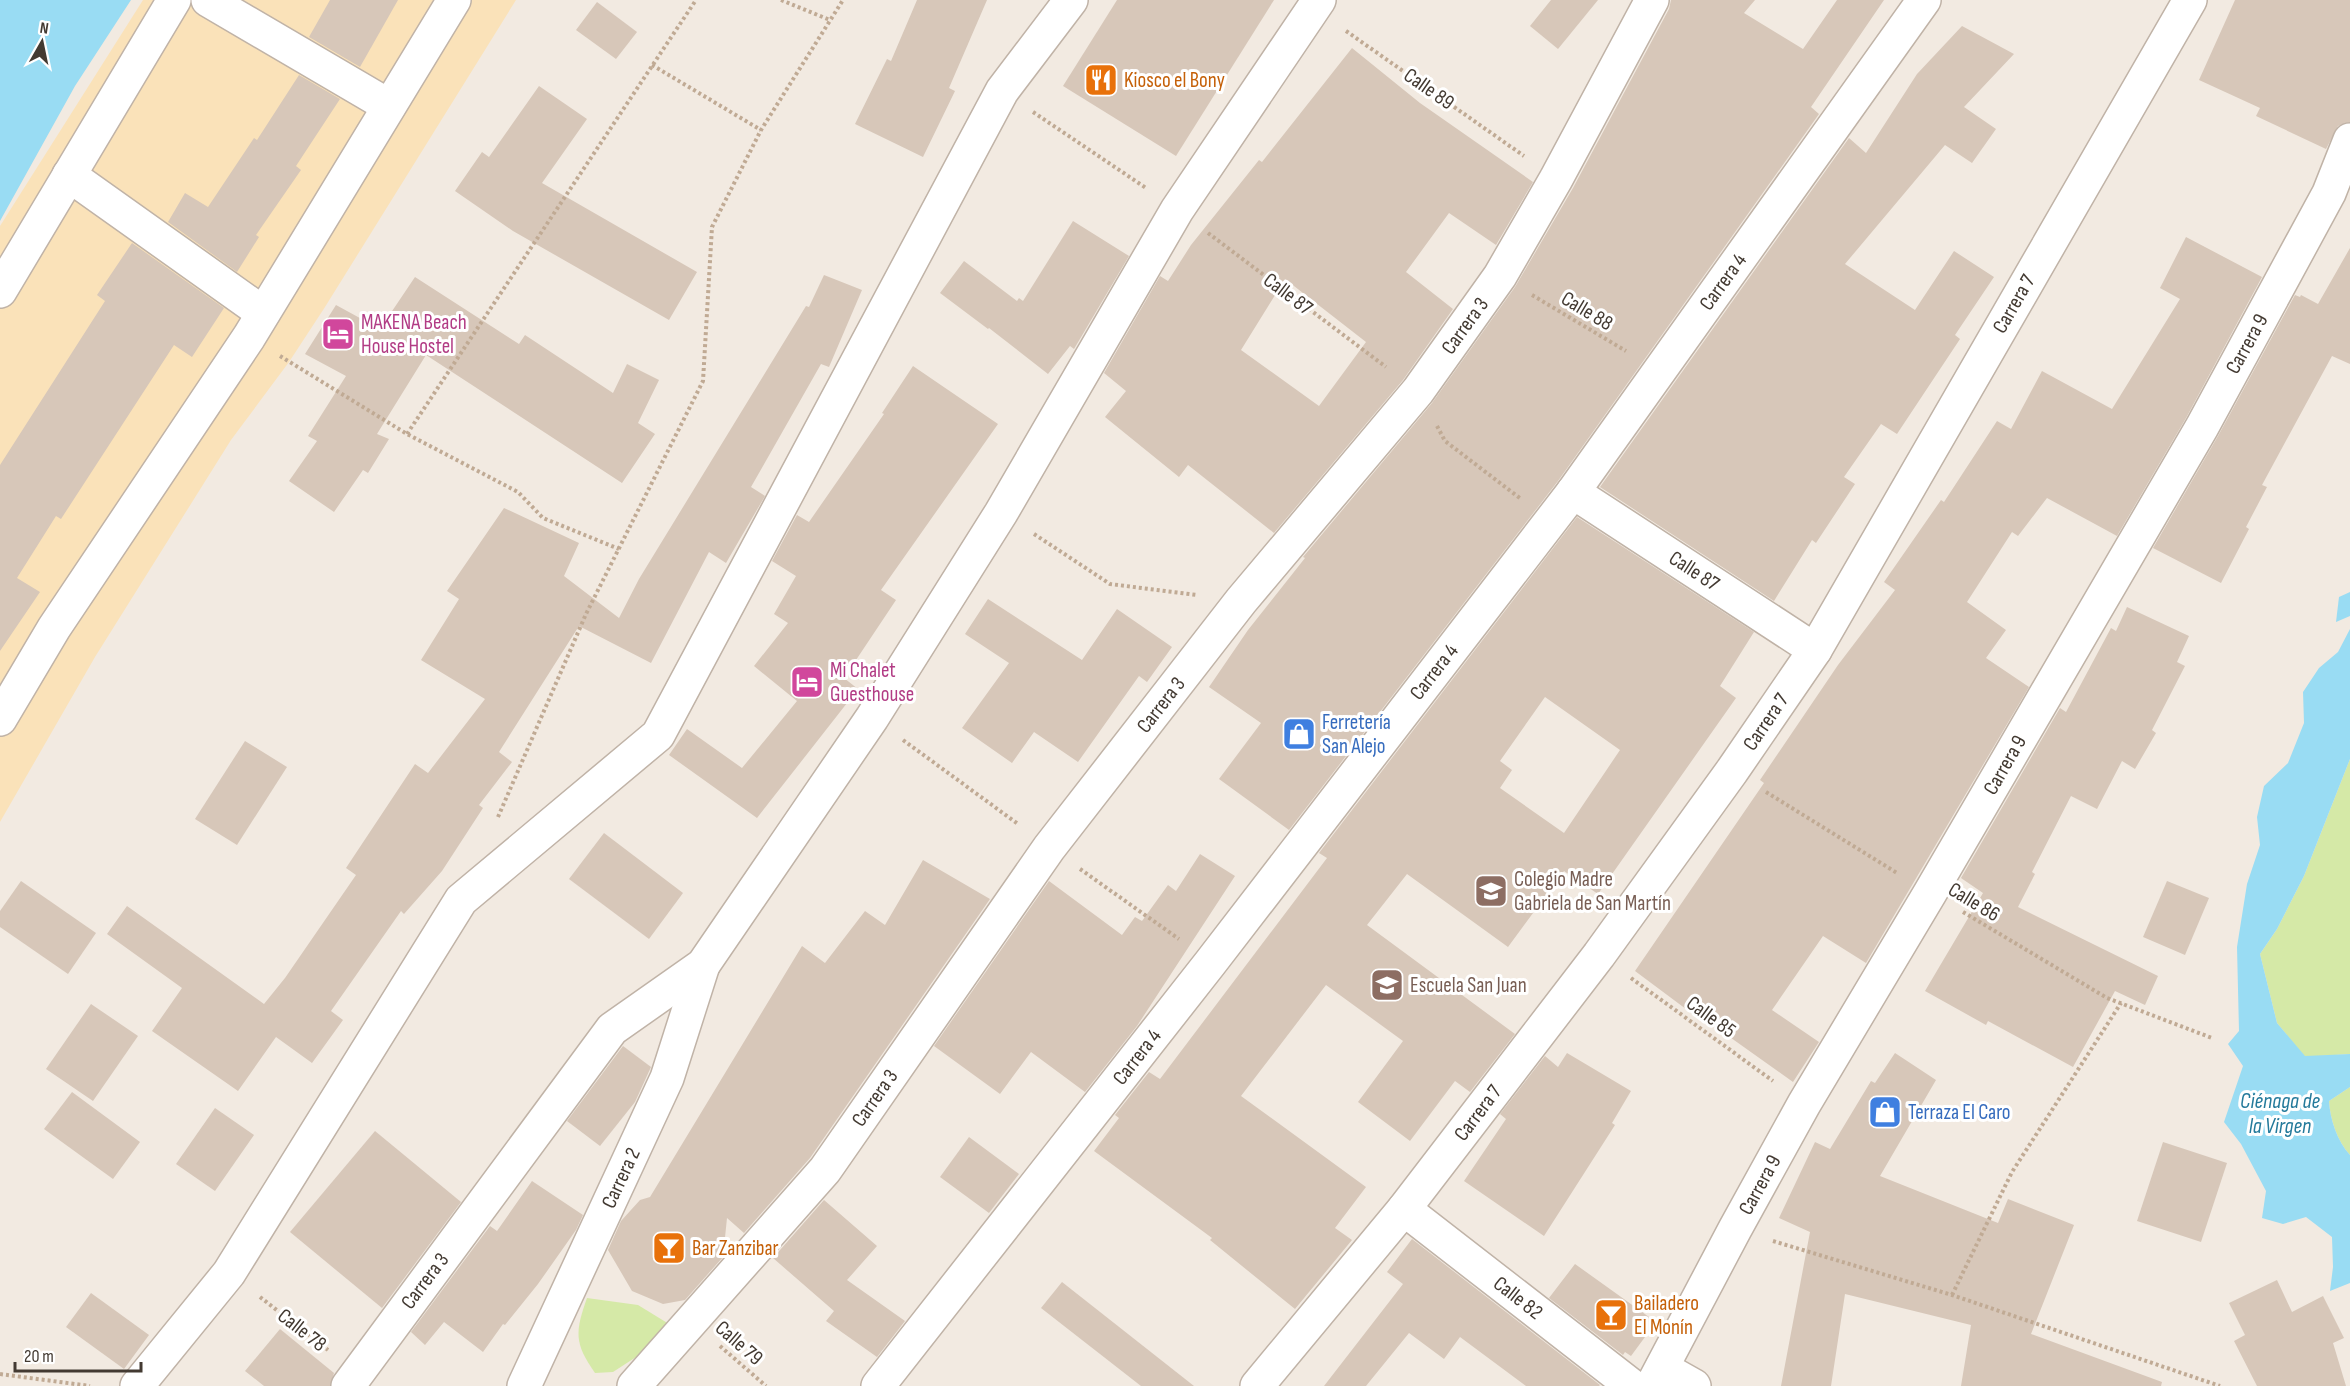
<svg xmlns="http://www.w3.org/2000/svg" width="2350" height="1386" font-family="'Sofia Sans Condensed',sans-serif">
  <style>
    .green { fill: #d5e9a7 }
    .sand { fill: #fae2b9 }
    .water { fill: #99dcf3 }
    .building { fill: #d7c7b9; fill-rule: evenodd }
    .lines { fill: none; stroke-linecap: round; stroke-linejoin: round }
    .minor-casing { stroke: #c0b3a7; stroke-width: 36 }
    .path { stroke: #c0aa94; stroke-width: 4; stroke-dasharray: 3 3; stroke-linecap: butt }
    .minor { stroke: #fff; stroke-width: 33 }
    .labels { text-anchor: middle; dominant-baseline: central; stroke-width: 6; stroke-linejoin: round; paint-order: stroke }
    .food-label { font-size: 21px; fill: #c56008; stroke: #fff; text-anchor: start }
    .street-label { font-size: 21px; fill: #433a32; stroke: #fff }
    .hotel-label { font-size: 21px; fill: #b23c85; stroke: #fff; text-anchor: start }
    .shop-label { font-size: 21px; fill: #366cbe; stroke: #fff; text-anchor: start }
    .education-label { font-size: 21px; fill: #785e54; stroke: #fff; text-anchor: start }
    .water-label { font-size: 22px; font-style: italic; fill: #247a9b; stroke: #fff }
  </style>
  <rect width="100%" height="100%" fill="#f2eae1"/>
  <g class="green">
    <path d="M 2350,759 L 2350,1054 L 2305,1057 L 2277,1023 L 2260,954 L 2277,929 L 2304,876 Z"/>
    <path d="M 2350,1087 L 2350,1155 C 2337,1141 2330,1119 2329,1101 Z"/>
    <path d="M 587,1298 L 638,1305 L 669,1324 L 650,1348 L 613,1372 L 595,1373 C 574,1343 575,1332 587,1298 Z"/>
  </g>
  <path class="sand" d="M 143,0 L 516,0 L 325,307 L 289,362 L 231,440 L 95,657 L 0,822 L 0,226 Z"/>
  <g class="water">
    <path d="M 0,0 L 131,0 L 75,86 L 0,221 Z"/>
    <path d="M 2350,592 L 2350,616 L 2336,622 L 2339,597 Z"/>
    <path d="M 2350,629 L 2350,759 L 2304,876 L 2277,929 L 2260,954 L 2277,1023 L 2305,1056 L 2350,1054 L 2350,1087 L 2329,1101 C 2330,1119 2337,1141 2350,1155 L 2350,1283 L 2330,1291 L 2333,1267 L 2332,1237 L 2306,1217 L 2283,1224 L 2262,1218 L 2266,1191 L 2241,1144 L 2224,1122 L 2243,1066 L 2228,1044 L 2239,1031 L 2237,947 L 2247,884 L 2260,845 L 2257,817 L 2264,786 L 2288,763 L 2304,723 L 2303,692 L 2319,668 L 2338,652 Z"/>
  </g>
  <g class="building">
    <path d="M 330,0 L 398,0 L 360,67 L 309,37 Z"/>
    <path d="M 917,0 L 987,0 L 949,88 L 955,91 L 923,157 L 855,124 L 887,59 L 891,61 Z"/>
    <path d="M 1117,0 L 1274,0 L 1176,156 L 1063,86 Z"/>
    <path d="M 1551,0 L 1598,0 L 1558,49 L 1530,26 Z"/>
    <path d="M 1671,0 L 1755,0 L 1744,13 L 1803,49 L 1837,0 L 1884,0 L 1811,107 L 1819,114 L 1558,481 L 1289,830 L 1219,779 L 1261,723 L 1209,687 L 1248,630 L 1305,558 L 1303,557 L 1432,403 L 1515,287 L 1573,188 L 1669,9 Z"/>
    <path d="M 2235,0 L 2350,0 L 2350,122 L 2338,126 L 2326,149 L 2256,116 L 2260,108 L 2199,80 Z"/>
    <path d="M 597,2 L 637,32 L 616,59 L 576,30 Z"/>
    <path d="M 1962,26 L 2014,54 L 1964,107 L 1996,129 L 1972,163 L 1945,145 L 1845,264 L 1915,310 L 1954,251 L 1994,277 L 1955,335 L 1960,339 L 1897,434 L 1881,424 L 1844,477 L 1855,484 L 1816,543 L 1812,540 L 1774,601 L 1600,487 L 1849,138 L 1866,153 L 1917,74 Z"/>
    <path d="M 1352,48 L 1420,103 L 1533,182 L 1496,245 L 1449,213 L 1406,272 L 1453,309 L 1403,380 L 1274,533 L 1188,465 L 1179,477 L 1105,417 L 1126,391 L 1104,373 L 1160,276 L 1168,281 L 1191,245 L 1259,160 L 1262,162 ZM 1285,279 L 1366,342 L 1319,406 L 1241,350 Z"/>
    <path d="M 299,75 L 340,99 L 296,166 L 301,170 L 256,235 L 259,237 L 237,272 L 168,222 L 185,193 L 208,207 L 254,138 L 257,140 Z"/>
    <path d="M 539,86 L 587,119 L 542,183 L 697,272 L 669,320 L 513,231 L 455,191 L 482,152 L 489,157 Z"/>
    <path d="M 1073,221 L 1129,256 L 1074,349 L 1070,346 L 1048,374 L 989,328 L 988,329 L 940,293 L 964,261 L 1017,301 L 1019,298 L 1023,301 Z"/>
    <path d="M 2186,237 L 2262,277 L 2186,418 L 2117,536 L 2047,498 L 2018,536 L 2012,532 L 1967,602 L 2006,630 L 1986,658 L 2029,687 L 1866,963 L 1823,936 L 1772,1010 L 1819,1042 L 1793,1082 L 1696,1013 L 1694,1015 L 1635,971 L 1764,783 L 1760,780 L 1838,665 L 1895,590 L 1884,582 L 1941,500 L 1944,502 L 1997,421 L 2011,429 L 2042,371 L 2112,409 L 2180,299 L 2160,288 Z"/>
    <path d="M 132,243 L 224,308 L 192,357 L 174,345 L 61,519 L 56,516 L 17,578 L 40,592 L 0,651 L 0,465 L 105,301 L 97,295 Z"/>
    <path d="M 2350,248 L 2350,364 L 2332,356 L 2262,485 L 2267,487 L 2246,527 L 2249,529 L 2221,583 L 2153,548 L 2218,436 L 2295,295 L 2300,297 L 2301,295 L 2318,304 Z"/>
    <path d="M 824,275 L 862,290 L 829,367 L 821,364 L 751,487 L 765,496 L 726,563 L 709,552 L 651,663 L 579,626 L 499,752 L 512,762 L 479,805 L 483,808 L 442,871 L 404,914 L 401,911 L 331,1011 L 343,1020 L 312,1063 L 276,1037 L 238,1091 L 152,1031 L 182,988 L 107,934 L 127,906 L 264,1004 L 285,978 L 356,875 L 346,868 L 415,764 L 428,773 L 485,699 L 421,660 L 459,599 L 447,591 L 504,508 L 579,543 L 564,576 L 619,618 L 639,579 L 806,306 L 809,307 Z"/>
    <path d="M 415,277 L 519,344 L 525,335 L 613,393 L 627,364 L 659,380 L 638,423 L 655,434 L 622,483 L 426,355 L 377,434 L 389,439 L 368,473 L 363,470 L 334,512 L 289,481 L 317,441 L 308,436 L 346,376 L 305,354 L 336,305 L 380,329 Z"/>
    <path d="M 913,366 L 998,424 L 881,590 L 896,600 L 844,678 L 858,689 L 757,818 L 669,755 L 687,729 L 742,768 L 797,701 L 754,666 L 788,623 L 774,614 L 796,576 L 772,561 L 797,515 L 809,522 L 884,414 L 882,413 Z"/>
    <path d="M 1577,517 L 1754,632 L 1720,686 L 1736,698 L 1598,894 L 1564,871 L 1508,947 L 1407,874 L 1367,925 L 1515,1034 L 1470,1092 L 1455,1081 L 1410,1141 L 1358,1102 L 1403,1041 L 1326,985 L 1241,1096 L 1366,1187 L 1335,1228 L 1352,1240 L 1295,1309 L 1210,1240 L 1212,1238 L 1094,1151 L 1119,1118 L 1115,1115 L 1149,1072 L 1160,1079 L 1327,858 L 1319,853 ZM 1545,697 L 1620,750 L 1564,833 L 1500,788 L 1512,770 L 1500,761 Z"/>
    <path d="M 988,599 L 1082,660 L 1117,609 L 1172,647 L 1147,682 L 1139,676 L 1078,762 L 1034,732 L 1012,763 L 962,728 L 1009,663 L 965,634 Z"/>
    <path d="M 2127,607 L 2189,636 L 2177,662 L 2185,666 L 2152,730 L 2156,733 L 2135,769 L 2122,761 L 2097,809 L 2071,796 L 2032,872 L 2035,874 L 2018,907 L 2158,976 L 2145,1005 L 2115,991 L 2073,1067 L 1988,1021 L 1986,1025 L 1925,991 L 1983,893 L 1961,878 L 2060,708 L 2066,712 L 2111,628 L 2116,631 Z"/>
    <path d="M 245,741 L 287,767 L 237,845 L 195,819 Z"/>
    <path d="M 604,833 L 683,893 L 649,939 L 569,879 Z"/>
    <path d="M 1200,854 L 1235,876 L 1137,1026 L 1085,1092 L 1031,1052 L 1000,1094 L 934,1046 L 1049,881 L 1122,935 L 1135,917 L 1142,921 L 1168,885 L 1176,891 Z"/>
    <path d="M 923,860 L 990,899 L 810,1158 L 744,1233 L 727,1218 L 723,1257 L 685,1300 L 663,1304 L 632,1291 L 608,1250 L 621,1221 L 640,1200 L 650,1197 L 802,946 L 825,963 L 865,911 L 885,925 Z"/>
    <path d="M 21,881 L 96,933 L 68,974 L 0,927 L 0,911 Z"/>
    <path d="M 2167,881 L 2209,898 L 2185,955 L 2143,937 Z"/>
    <path d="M 91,1004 L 138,1036 L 93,1101 L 46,1069 Z"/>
    <path d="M 623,1046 L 651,1067 L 635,1102 L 600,1146 L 567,1121 Z"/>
    <path d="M 1567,1053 L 1631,1091 L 1612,1123 L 1615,1125 L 1544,1236 L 1464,1181 L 1506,1119 L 1500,1114 L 1545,1056 L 1558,1067 Z"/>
    <path d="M 1895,1053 L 1936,1080 L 1880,1176 L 1998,1223 L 2008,1199 L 2074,1225 L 2031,1334 L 2162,1382 L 2161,1386 L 1961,1386 L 1971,1325 L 1845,1294 L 1831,1386 L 1781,1386 L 1810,1232 L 1779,1218 L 1815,1142 L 1830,1149 L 1871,1081 L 1875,1083 Z"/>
    <path d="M 72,1092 L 140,1142 L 113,1179 L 44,1129 Z"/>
    <path d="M 215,1108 L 254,1135 L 215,1191 L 176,1164 Z"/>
    <path d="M 375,1131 L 461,1202 L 382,1308 L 290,1232 Z"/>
    <path d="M 969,1137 L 1019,1174 L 989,1213 L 940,1177 Z"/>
    <path d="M 2163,1142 L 2227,1163 L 2201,1242 L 2137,1221 Z"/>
    <path d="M 532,1181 L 583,1215 L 576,1230 L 538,1284 L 505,1325 L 503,1324 L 483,1352 L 444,1322 L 425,1345 L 411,1332 L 490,1226 L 497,1231 Z"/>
    <path d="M 824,1200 L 877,1246 L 847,1280 L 905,1321 L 877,1357 L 826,1321 L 834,1311 L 773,1258 Z"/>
    <path d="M 1412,1239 L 1600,1385 L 1599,1386 L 1526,1386 L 1460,1337 L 1444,1359 L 1409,1333 L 1366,1386 L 1324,1386 L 1403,1284 L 1387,1272 Z"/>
    <path d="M 1575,1264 L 1656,1322 L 1631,1356 L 1625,1352 L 1623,1355 L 1549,1298 Z"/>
    <path d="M 2277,1280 L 2292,1312 L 2323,1296 L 2344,1338 L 2333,1343 L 2346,1386 L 2257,1386 L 2234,1341 L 2245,1335 L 2229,1303 Z"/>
    <path d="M 1062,1282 L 1194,1386 L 1141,1386 L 1041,1308 Z"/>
    <path d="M 91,1293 L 149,1335 L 124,1369 L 66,1327 Z"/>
    <path d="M 280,1329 L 334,1373 L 330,1386 L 264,1386 L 245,1371 Z"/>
  </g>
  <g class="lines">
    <g class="minor-casing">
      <g id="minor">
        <path d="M 208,0 L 389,106"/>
        <path d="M 69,175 L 263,313"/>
        <path d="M 0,291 L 174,0"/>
        <path d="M 1573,492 L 1815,650"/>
        <path d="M 0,719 L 54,628 L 249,337 L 454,0"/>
        <path d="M 1404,1209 L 1632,1386"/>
        <path d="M 1662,1368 L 1694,1386"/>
        <path d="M 137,1386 L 229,1273 L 461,900 L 658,735 L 1002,91 L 1071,0"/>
        <path d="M 348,1386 L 612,1029 L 703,965 L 872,718 L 1001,513 L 1177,210 L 1319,0"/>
        <path d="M 524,1386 L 667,1078 L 703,965"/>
        <path d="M 634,1386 L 825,1170 L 1049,848 L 1241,601 L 1418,391 L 1500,276 L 1556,179 L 1652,0"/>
        <path d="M 878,1386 L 1211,962 L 1573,492 L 1924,0"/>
        <path d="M 1257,1386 L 1404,1209 L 1599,955 L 1732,771 L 1815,650 L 2190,0"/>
        <path d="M 1652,1386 L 1735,1229 L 1804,1104 L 1930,893 L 2202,427 L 2329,193 L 2350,140"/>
      </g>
    </g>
    <g class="path">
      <path d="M 781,0 L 830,20"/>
      <path d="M 1346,31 L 1524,156"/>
      <path d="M 652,65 L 761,130"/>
      <path d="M 1033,112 L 1146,188"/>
      <path d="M 1208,233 L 1386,367"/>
      <path d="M 1532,295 L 1626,351"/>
      <path d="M 280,356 L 407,434 L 518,492 L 543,518 L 619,549"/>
      <path d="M 1437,426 L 1445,441 L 1521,499"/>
      <path d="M 407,434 L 696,0"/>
      <path d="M 1034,534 L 1110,584 L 1197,595"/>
      <path d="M 903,740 L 1018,824"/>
      <path d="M 1766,792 L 1897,873"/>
      <path d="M 498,817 L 586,614 L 703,381 L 712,227 L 761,130 L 843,0"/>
      <path d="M 1080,869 L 1179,939"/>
      <path d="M 1963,912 L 2107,998 L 2212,1038"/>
      <path d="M 1631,978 L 1773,1081"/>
      <path d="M 1773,1241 L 1952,1295 L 2220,1386"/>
      <path d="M 1952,1295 L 2012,1172 L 2121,1003"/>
      <path d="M 260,1297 L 328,1350"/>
      <path d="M 720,1346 L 766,1386"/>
      <path d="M 0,1374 L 90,1386"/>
    </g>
    <use href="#minor" class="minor"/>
  </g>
  <defs>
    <g id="restaurant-square" transform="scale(1.725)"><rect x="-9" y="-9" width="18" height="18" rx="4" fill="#e8710a" stroke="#fff"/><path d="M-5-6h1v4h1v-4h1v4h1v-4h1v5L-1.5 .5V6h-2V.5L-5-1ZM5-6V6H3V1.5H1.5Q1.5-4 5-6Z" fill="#fff"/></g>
    <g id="hotel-square" transform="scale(1.725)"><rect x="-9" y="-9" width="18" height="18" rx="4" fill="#d1479c" stroke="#fff"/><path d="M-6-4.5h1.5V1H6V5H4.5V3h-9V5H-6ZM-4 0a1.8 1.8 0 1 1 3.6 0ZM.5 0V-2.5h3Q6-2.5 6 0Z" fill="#fff"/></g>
    <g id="shop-square" transform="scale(1.725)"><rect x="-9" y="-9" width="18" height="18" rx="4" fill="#3f7fe0" stroke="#fff"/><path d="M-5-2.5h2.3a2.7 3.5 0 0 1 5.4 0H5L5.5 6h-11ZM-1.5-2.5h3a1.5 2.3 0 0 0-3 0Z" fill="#fff"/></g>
    <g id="school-square" transform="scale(1.725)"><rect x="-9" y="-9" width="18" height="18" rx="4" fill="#8d6e63" stroke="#fff"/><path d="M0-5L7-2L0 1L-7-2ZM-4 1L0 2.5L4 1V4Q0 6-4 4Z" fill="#fff"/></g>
    <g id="bar-square" transform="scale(1.725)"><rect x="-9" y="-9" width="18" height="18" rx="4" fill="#e8710a" stroke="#fff"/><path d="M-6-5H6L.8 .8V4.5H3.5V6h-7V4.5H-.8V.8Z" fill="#fff"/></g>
  </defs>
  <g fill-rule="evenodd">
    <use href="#restaurant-square" x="1101" y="80"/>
    <use href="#hotel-square" x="338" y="334"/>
    <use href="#hotel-square" x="807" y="682"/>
    <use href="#shop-square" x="1299" y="734"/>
    <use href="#school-square" x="1491" y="891"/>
    <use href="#school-square" x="1387" y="985"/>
    <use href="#shop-square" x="1885" y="1112"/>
    <use href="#bar-square" x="669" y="1248"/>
    <use href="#bar-square" x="1611" y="1315"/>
  </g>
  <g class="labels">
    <g class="food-label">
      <text x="1124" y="80">Kiosco el Bony</text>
      <text x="692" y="1248">Bar Zanzibar</text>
      <text x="1634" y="1303">Bailadero<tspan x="1634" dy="24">El Monín</tspan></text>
    </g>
    <g class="street-label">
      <text transform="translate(1429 89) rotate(35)">Calle 89</text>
      <text transform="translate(1723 282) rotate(-54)">Carrera 4</text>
      <text transform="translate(1288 294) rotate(37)">Calle 87</text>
      <text transform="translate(2014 304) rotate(-60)">Carrera 7</text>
      <text transform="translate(1587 311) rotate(31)">Calle 88</text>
      <text transform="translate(1465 326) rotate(-54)">Carrera 3</text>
      <text transform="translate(2247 344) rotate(-61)">Carrera 9</text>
      <text transform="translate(1694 571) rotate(33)">Calle 87</text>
      <text transform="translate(1434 672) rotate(-52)">Carrera 4</text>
      <text transform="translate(1161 705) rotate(-52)">Carrera 3</text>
      <text transform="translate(1766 722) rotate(-56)">Carrera 7</text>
      <text transform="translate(2005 765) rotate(-60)">Carrera 9</text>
      <text transform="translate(1974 902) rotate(31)">Calle 86</text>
      <text transform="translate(1711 1017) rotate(36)">Calle 85</text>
      <text transform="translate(1137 1057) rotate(-52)">Carrera 4</text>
      <text transform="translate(875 1098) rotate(-55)">Carrera 3</text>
      <text transform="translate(1478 1113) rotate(-53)">Carrera 7</text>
      <text transform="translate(621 1178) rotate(-65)">Carrera 2</text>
      <text transform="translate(1760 1185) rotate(-61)">Carrera 9</text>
      <text transform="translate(425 1281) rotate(-53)">Carrera 3</text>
      <text transform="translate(1518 1298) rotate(38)">Calle 82</text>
      <text transform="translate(302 1330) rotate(38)">Calle 78</text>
      <text transform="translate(739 1343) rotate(41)">Calle 79</text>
    </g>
    <g class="hotel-label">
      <text x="361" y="322">MAKENA Beach<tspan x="361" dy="24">House Hostel</tspan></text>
      <text x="830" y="670">Mi Chalet<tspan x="830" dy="24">Guesthouse</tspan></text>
    </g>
    <g class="shop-label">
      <text x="1322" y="722">Ferretería<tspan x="1322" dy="24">San Alejo</tspan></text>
      <text x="1908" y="1112">Terraza El Caro</text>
    </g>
    <g class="education-label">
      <text x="1514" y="879">Colegio Madre<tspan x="1514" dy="24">Gabriela de San Martín</tspan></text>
      <text x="1410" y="985">Escuela San Juan</text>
    </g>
    <g class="water-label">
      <text x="2280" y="1101">Ciénaga de<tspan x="2280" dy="25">la Virgen</tspan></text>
    </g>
  </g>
  <g transform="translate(42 42) rotate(9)" stroke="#ffffff" stroke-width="4.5" paint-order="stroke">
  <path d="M0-4.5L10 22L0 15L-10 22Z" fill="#433a32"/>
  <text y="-9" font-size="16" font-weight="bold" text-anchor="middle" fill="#433a32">N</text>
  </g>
  <path d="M15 1362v9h126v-9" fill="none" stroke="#433a32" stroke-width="3"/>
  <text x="24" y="1362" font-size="18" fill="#433a32" stroke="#ffffff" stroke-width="4.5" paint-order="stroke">20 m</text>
</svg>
